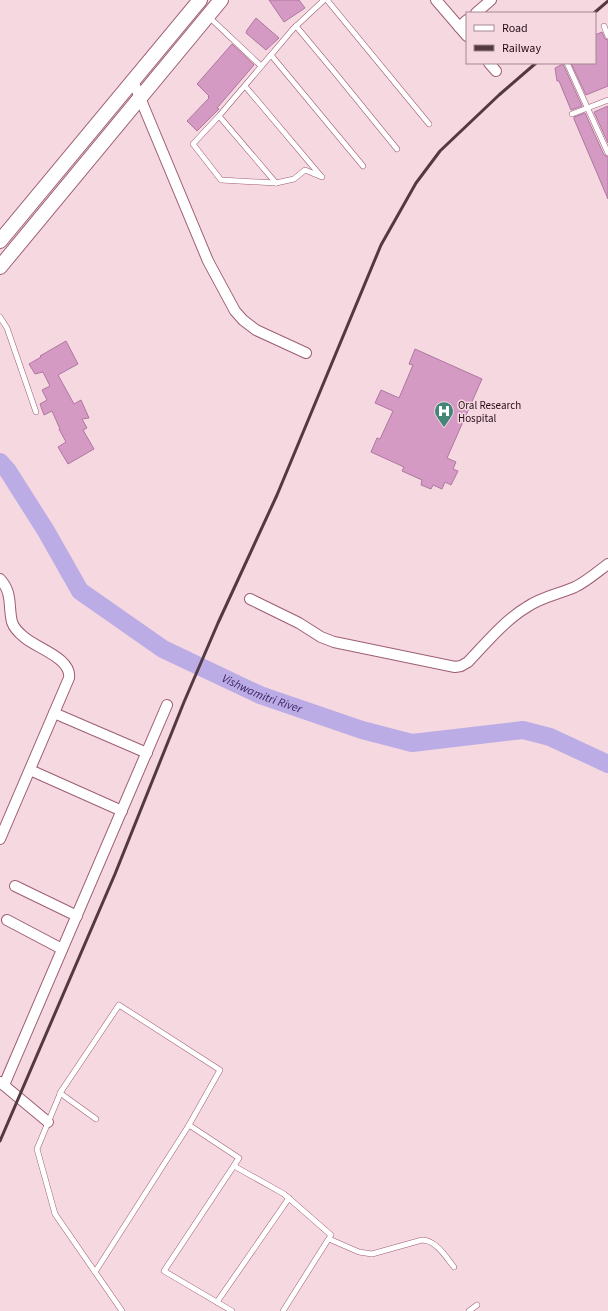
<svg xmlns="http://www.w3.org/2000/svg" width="608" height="1311" font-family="'Source Sans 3',sans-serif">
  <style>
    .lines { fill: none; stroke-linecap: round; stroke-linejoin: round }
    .river { stroke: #bcace6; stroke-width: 18 }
    .building { fill: #d49ac4; stroke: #af77a0 }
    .lane-casing { stroke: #9e5e75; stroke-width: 6 }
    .street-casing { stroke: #9e5e75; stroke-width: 12 }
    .secondary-casing { stroke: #9e5e75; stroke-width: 16 }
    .lane { stroke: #fff; stroke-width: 5 }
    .street { stroke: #fff; stroke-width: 10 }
    .secondary { stroke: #fff; stroke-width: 14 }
    .rail { stroke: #533942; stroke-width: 3 }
    .labels { text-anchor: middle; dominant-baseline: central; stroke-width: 3; stroke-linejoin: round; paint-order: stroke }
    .poi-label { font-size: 11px; fill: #270e18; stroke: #f6d8e1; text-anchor: start }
    .water-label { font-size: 12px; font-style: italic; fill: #391f62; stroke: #f6d8e1 }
  </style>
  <rect width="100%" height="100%" fill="#f6d8e1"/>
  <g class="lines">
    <path class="river" id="s1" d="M 0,462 L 8,471 L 46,531 L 80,591 L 163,649 L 260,695 L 362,730 L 412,743 L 523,730 L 550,737 L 608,764"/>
  </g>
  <g class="building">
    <path d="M 269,0 L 299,0 L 305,8 L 284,22 Z"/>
    <path d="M 256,18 L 279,38 L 266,50 L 246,33 L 247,30 Z"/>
    <path d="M 602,32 L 605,39 L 608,40 L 608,86 L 586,95 L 571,63 L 595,63 L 595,35 Z"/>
    <path d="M 232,44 L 254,65 L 217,108 L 219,109 L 197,131 L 187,121 L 209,98 L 208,97 L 209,96 L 197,84 Z"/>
    <path d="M 563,64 L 582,106 L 571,110 L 559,81 L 557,81 L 555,68 Z"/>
    <path d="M 608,106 L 608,143 L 594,112 Z"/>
    <path d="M 585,113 L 604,155 L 608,157 L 608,199 L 574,119 L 574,117 Z"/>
    <path d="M 66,341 L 78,364 L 58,375 L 74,404 L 81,400 L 89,418 L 82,419 L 87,428 L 83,430 L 94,449 L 68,464 L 58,447 L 66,442 L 59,429 L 60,429 L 52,411 L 44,415 L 40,404 L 47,400 L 42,390 L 50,386 L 43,372 L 35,374 L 29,364 L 41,357 L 40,356 Z"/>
    <path d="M 415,349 L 482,379 L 447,458 L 456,462 L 453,469 L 458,471 L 451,485 L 445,482 L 442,489 L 433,485 L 431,489 L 421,485 L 422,480 L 402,471 L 404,467 L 371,452 L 377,438 L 380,439 L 393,411 L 375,403 L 381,390 L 399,398 L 413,365 L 409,364 Z"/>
  </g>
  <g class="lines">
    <g class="lane-casing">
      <g id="lane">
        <path d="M 327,0 L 429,124"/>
        <path d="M 208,16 L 261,66"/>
        <path d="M 296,26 L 336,74 L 397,149"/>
        <path d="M 604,26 L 608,36"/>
        <path d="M 271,55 L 363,166"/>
        <path d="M 567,63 L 608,153"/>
        <path d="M 245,86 L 320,175"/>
        <path d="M 572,114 L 608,100"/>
        <path d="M 219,116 L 276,183"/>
        <path d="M 322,177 L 305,170 L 294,179 L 276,183 L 221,180 L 193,144 L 219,116 L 293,29 L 324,0"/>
        <path d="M 0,317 L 7,328 L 36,412"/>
        <path d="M 60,1094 L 37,1149 L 55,1214 L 122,1311"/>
        <path d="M 96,1119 L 60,1093 L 119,1005 L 220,1070 L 189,1125"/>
        <path d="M 234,1166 L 284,1194 L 331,1235 L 283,1311"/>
        <path d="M 329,1239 L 359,1252 L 372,1254 L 422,1240 C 436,1240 446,1257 454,1267"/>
        <path d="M 95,1272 L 189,1125 L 239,1158 L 164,1271 L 232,1311"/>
        <path d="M 217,1302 L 289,1198"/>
        <path d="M 469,1311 L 477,1305"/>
      </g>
    </g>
    <g class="street-casing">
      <g id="street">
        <path d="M 436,0 L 467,36"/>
        <path d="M 476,13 L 491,0"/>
        <path d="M 459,27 L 467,20"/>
        <path d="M 489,63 L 496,71"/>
        <path d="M 133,81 L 208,261 L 235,311 L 243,320 L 256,330 L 306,353"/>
        <path d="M 0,579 C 13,593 8,606 12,622 C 14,628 19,633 24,637 C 36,648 72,658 69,678 L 0,839"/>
        <path d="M 250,599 L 299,623 L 321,637 L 334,642 L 455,667 L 461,666 L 468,662 C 486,643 505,620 527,607 C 541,597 559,594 575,587 C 587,581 597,572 608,564"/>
        <path d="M 54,713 L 147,753"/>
        <path d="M 30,770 L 122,811"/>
        <path d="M 15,886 L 77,916"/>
        <path d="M 7,920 L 62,949"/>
        <path d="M 0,1082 L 48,1122"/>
        <path d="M 4,1085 L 167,705"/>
      </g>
    </g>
    <g class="secondary-casing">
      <g id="secondary">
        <path d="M 0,241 L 200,0"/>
        <path d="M 0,267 L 221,0"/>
      </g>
    </g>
    <use href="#lane" class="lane"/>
    <use href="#street" class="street"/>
    <use href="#secondary" class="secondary"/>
    <g class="rail">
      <path d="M 594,13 L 608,1"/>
      <path d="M 0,1141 L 115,874 L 184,702 L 218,623 L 277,495 L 381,245 L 416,183 L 440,151 L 499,95 L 536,63"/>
    </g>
  </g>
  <defs>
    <g id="hospital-pin" transform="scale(1)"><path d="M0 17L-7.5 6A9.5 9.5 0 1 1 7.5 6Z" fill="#448677" stroke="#f6d8e1"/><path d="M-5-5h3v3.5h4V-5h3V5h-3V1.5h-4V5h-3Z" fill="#fff"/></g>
  </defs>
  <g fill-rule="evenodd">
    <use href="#hospital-pin" x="444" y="411"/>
  </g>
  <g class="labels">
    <g class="poi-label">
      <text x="458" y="405">Oral Research<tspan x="458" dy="13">Hospital</tspan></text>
    </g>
    <g class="water-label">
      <text stroke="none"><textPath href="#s1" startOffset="362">Vishwamitri River</textPath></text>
    </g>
  </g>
  <rect x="466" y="12" width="130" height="52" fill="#f6d8e1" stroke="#a38791"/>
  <rect x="474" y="25" width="20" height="6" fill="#ffffff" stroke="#a38791"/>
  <text x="502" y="32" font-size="12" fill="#270e18">Road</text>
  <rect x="474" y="45" width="20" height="6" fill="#533942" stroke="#a38791"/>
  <text x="502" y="52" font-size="12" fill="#270e18">Railway</text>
</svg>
